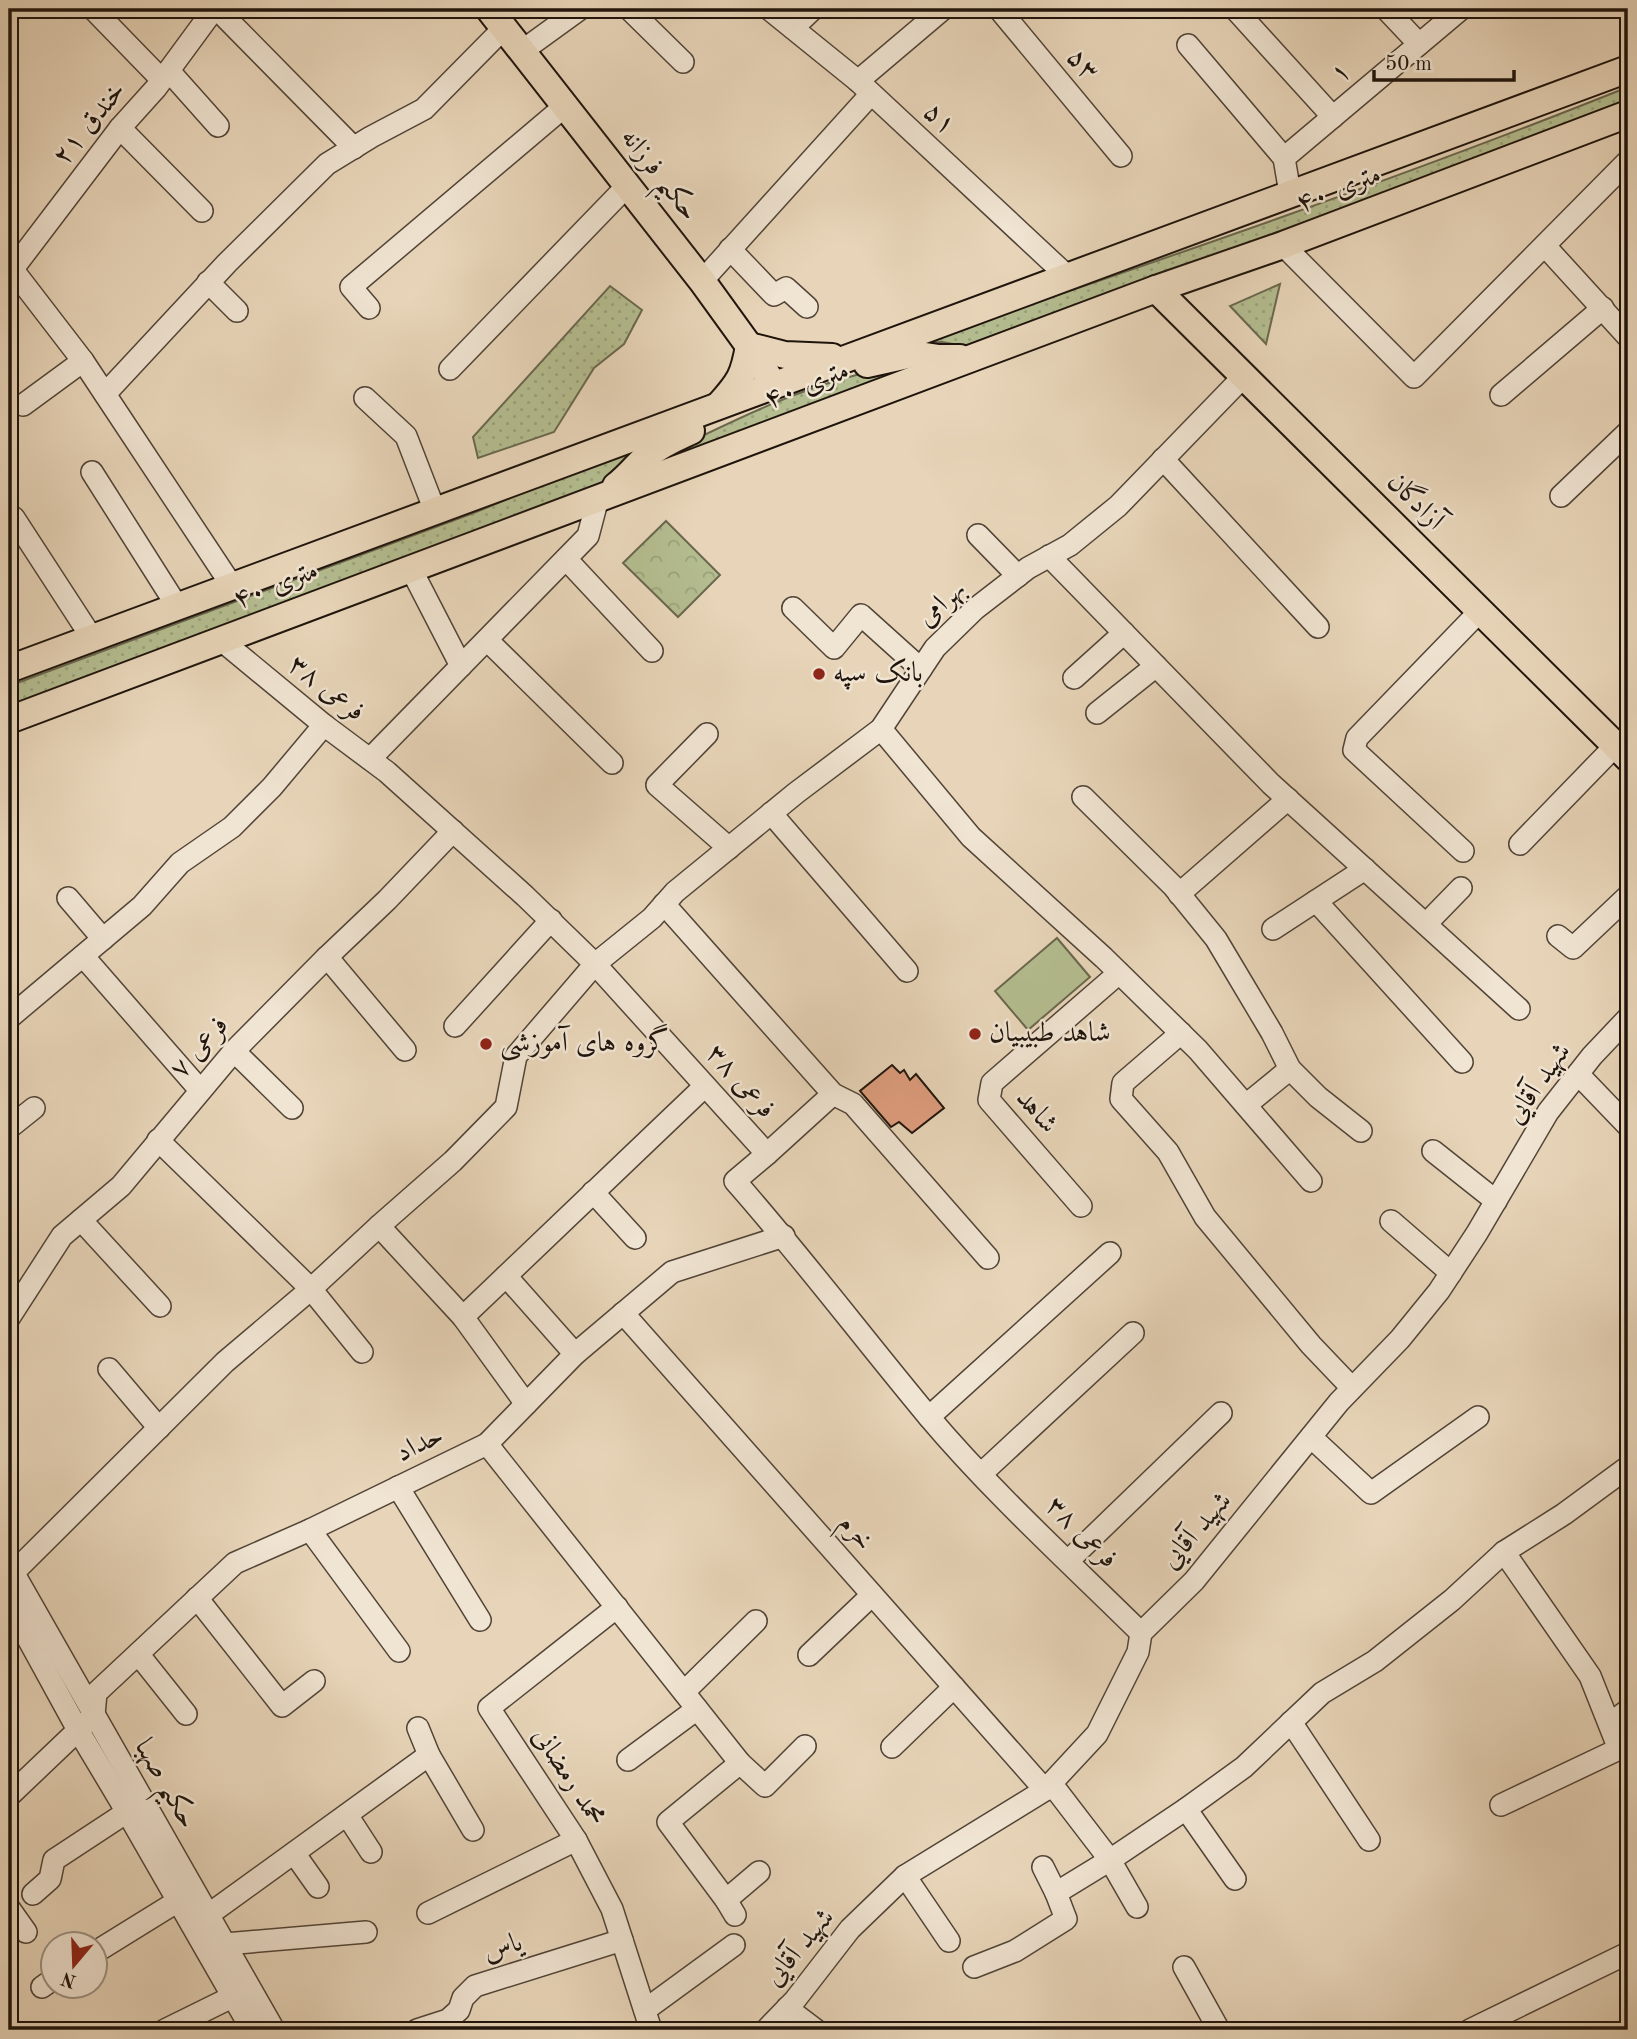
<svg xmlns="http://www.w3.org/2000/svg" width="1637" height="2039" font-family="'Old Standard TT',Amiri,serif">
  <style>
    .grass { fill: url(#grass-dots); stroke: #6a684e; stroke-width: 2 }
    .forest { fill: url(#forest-crowns); stroke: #6a684e; stroke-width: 2 }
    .pitch { fill: #b4bd90; stroke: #6a684e; stroke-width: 2 }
    .building { fill: #de9d7d; stroke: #1f140c; stroke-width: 2 }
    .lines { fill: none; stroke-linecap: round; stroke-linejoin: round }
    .minor-casing { stroke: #514437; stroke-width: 24 }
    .major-casing { stroke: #1f140c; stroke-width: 30 }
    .minor { stroke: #f0e4d2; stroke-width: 21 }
    .major { stroke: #e8d5b9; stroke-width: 26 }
    .poi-dot { fill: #8f2418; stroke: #f0e4d2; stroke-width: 2.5 }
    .labels { text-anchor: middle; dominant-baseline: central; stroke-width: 5; stroke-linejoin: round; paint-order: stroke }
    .street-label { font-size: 28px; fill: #1f140c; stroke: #f0e4d2 }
    .poi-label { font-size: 28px; fill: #1f140c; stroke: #f0e4d2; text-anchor: start }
  </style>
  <defs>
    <pattern id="grass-dots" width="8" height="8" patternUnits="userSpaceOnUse" patternTransform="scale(1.75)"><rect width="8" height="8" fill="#b4bd90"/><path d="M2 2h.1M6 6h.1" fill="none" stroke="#9aa27b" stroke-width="1.8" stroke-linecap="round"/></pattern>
    <pattern id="forest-crowns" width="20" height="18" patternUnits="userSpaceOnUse" patternTransform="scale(1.75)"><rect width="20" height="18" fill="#b4bd90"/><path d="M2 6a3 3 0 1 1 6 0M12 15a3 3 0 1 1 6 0" fill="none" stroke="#9aa27b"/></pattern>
  </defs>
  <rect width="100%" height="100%" fill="#e8d5b9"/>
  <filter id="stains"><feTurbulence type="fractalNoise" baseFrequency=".00286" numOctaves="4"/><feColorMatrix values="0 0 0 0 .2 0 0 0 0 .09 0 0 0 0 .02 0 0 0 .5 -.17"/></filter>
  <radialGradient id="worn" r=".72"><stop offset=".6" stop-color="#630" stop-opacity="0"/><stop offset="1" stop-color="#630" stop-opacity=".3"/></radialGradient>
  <g class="grass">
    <path d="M 1628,87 L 1628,104 L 964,346 L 942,342 L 917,343 C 1155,262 1394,181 1628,87 Z"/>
    <path d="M 1280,284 L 1266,344 L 1230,306 Z"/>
    <path d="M 610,286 L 642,310 L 624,344 L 594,368 L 554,432 L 478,458 L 473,437 Z"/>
    <path d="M 935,365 L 665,464 L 669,452 C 731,422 792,391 860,374 C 883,368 911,368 935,365 Z"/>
    <path d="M 646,443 L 607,480 L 576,496 L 9,710 L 9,686 L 476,512 Z"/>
  </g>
  <path class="forest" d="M 666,521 L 720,575 L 678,617 L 623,563 Z"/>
  <path class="pitch" d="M 1057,938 L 1090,977 L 1028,1030 L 995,991 Z"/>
  <path class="building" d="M 892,1065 L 900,1073 L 904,1070 L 910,1080 L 916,1074 L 944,1108 L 912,1133 L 899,1122 L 891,1127 L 860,1091 Z"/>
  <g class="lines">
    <g class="minor-casing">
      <g id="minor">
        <path d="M 93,9 L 162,80"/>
        <path d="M 217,9 L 354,148"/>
        <path d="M 629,9 L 683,62"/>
        <path d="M 769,9 L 858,81 L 1066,275"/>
        <path d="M 999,9 L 1121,156"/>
        <path d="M 1235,9 L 1333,117"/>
        <path d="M 1386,9 L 1419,44"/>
        <path d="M 793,28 L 813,9"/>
        <path d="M 1188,45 L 1284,158"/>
        <path d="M 522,51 L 580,9"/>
        <path d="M 169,71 L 218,126"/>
        <path d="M 858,81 L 943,9"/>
        <path d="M 120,128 L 202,211"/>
        <path d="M 1290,193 L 1284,158 L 1461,9"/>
        <path d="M 1283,245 L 1414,377 L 1628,161"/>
        <path d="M 1545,246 L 1628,337"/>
        <path d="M 730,249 L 774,295 L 786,288 L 807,307"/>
        <path d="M 13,270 L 83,361 L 232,586"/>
        <path d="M 9,274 L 120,128 L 156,88 L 214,9"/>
        <path d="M 702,281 L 871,94"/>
        <path d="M 208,282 L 237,311"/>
        <path d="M 369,308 L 351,287 L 565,106"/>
        <path d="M 450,369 L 627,186"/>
        <path d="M 105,394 L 227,263 L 327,164 L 371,137 L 424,109 L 504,28"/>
        <path d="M 1501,395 L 1603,308"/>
        <path d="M 365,398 L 406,436 L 435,511"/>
        <path d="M 23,405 L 83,361"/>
        <path d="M 1163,459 L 1318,627"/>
        <path d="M 92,472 L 177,606"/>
        <path d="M 1561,496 L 1628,432"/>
        <path d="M 14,518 L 92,638"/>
        <path d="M 978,535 L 1018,576"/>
        <path d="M 1049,556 L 1271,784 L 1519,1009"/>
        <path d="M 566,559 L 652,651"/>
        <path d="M 411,569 L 461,666"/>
        <path d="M 793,608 L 834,648 L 861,615 L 921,669"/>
        <path d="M 221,640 L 324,725 L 387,772 L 525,896 L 595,964 L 767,1154 L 735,1181 C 802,1257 863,1338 928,1416 C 993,1493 1069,1562 1141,1633"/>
        <path d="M 487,640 L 612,763"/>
        <path d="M 1074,678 L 1124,633"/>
        <path d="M 1097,713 L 1156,666"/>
        <path d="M 881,729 L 971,837 L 1104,958 L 1198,1050 L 1311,1181"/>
        <path d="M 707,734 L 657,785 L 729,848"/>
        <path d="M 370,759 L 588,536 L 598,498"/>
        <path d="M 1083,797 L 1173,886 L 1216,939 L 1272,1033 L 1290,1069 L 1318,1097 L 1361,1131"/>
        <path d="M 771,813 L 907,971"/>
        <path d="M 1520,844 L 1615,746"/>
        <path d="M 1463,851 L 1354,750 L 1357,738 L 1480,611"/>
        <path d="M 1179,894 L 1288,799"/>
        <path d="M 68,898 L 103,939"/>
        <path d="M 1316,901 L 1462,1062"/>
        <path d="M 664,904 L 833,1094 L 853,1104 L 988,1258"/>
        <path d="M 1426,924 L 1461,888"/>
        <path d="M 1273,929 L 1365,869"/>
        <path d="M 1558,936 L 1573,948 L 1628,896"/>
        <path d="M 83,956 L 200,1090"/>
        <path d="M 327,957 L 405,1050"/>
        <path d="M 9,1018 L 142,906 L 180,863 L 232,827 L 272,787 L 324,725"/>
        <path d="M 455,1026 L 551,920"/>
        <path d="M 1181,1033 L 1123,1083 L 1121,1099 L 1168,1152 L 1205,1217 L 1311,1345 L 1352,1388"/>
        <path d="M 234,1051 L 292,1108"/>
        <path d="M 1578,1074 L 1628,1126"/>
        <path d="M 1246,1105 L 1290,1069"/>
        <path d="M 9,1128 L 34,1108"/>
        <path d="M 158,1140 L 311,1289 L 362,1352"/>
        <path d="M 1433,1151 L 1496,1201"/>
        <path d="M 767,1154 L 833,1094"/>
        <path d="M 593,1192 L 635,1238"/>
        <path d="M 1081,1206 L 989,1100 L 992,1083 L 1119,973"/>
        <path d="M 81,1220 L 160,1306"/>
        <path d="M 1391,1221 L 1451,1273"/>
        <path d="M 379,1226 L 463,1317 L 526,1404"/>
        <path d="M 506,1276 L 575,1354"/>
        <path d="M 623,1313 L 1045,1790"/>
        <path d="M 463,1317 L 705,1086"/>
        <path d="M 9,1318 L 62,1236 L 121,1186 L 234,1051 L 327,957 L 387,900 L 453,831"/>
        <path d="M 109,1369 L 159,1428"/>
        <path d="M 929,1417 L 1110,1253"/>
        <path d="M 1311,1437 L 1371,1493 L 1478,1417"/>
        <path d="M 487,1444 L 740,1763 L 765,1786 L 805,1746"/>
        <path d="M 981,1474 L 1133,1333"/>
        <path d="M 398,1487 L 480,1620"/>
        <path d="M 310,1530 L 399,1651"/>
        <path d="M 1068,1561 L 1221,1413"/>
        <path d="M 9,1565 L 274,2030"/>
        <path d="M 13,1573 L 225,1362 L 311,1289 L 379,1226 L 453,1161 L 506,1107 L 516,1056 L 595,964 L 652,918 L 675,892 L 796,793 L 881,729 L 935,648 L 975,609 L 1028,568 L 1070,545 L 1118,506 L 1244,376"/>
        <path d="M 197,1598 L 282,1706 L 314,1681"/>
        <path d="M 9,1604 L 78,1730 L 127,1812 L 252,2030"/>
        <path d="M 617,1607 L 489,1708 L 576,1840 L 612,1909 L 651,2030"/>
        <path d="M 139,1655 L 186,1714"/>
        <path d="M 809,1655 L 872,1595"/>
        <path d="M 684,1692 L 756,1621"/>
        <path d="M 1291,1722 L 1369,1840"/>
        <path d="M 1610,1724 L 1628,1710"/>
        <path d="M 418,1728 L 429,1755 L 473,1830"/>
        <path d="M 892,1747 L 954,1687"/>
        <path d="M 628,1760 L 697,1709"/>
        <path d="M 1051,1783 L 1110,1860 L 1137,1907"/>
        <path d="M 9,1796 L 94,1715 L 96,1693 L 235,1563 L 310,1530 L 487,1444 L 575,1354 L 672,1272 L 784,1236"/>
        <path d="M 1501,1805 L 1619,1749 L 1590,1676 L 1504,1552"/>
        <path d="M 1186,1809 L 1235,1879"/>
        <path d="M 347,1815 L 371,1852"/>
        <path d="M 294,1853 L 318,1887"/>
        <path d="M 1043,1867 L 1056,1893"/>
        <path d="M 905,1876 L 949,1941"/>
        <path d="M 33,1894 L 50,1879 L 54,1860 L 127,1812"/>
        <path d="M 726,1900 L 759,1872"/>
        <path d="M 9,1908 L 26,1932"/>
        <path d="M 428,1913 L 576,1840"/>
        <path d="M 208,1915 L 429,1755"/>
        <path d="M 735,1915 L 726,1900 L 668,1822 L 740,1763"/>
        <path d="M 225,1944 L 366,1932"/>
        <path d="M 94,1953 L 178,1901"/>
        <path d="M 974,1967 L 1015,1951 L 1066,1919 L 1056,1893 L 1110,1860 L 1186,1809 L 1244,1767 L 1322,1693 L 1375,1661 L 1452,1600 L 1504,1552 L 1564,1514 L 1628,1467"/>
        <path d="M 1184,1967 L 1219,2030"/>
        <path d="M 42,1987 L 52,1980"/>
        <path d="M 787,2008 L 816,2030"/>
        <path d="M 645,2010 L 734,1945"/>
        <path d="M 165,2030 L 232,1997"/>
        <path d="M 417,2030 L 448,2020 L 459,2010 L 463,1998 L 475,1986 L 622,1940"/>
        <path d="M 766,2030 L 795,2000 L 850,1929 L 905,1876 L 1045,1790 L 1097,1734 L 1138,1652 L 1141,1633 L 1194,1581 L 1339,1402 L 1400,1339 L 1439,1291 L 1477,1233 L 1548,1112 L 1592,1056 L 1628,1018"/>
        <path d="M 1470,2030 L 1628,1953"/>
      </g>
    </g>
    <g class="major-casing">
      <g id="major">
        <path d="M 489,9 L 702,281 L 749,346 L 773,384"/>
        <path d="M 1156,289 L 1628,758"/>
        <path d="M 867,364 L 912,354 L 939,358 L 960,358"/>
        <path d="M 720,404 C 740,382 744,375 749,346 L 785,355 L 832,357"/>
        <path d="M 616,486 C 628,477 637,465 648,455 C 661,444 676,438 691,431"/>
        <path d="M 9,669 C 549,468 1088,267 1628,69"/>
        <path d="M 9,720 L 972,358 L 1156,289 L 1283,245 L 1628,114"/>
      </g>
    </g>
    <use href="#minor" class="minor"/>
    <use href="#major" class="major"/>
  </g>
  <g class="poi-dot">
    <circle cx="819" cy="674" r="7"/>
    <circle cx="975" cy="1034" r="7"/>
    <circle cx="486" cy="1044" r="7"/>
  </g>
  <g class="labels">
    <g class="street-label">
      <text transform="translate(1082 65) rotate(50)">۵۳</text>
      <text transform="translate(1341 73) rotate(-40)">۱</text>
      <text transform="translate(939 119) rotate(43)">۵۱</text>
      <text transform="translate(90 124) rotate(-51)">۲۱ خندق</text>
      <text transform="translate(659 175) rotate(52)">حکیم فرزانه</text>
      <text transform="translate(1339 190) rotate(-21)">۴۰ متری</text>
      <text transform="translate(807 386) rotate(-21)">۴۰ متری</text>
      <text transform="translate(1415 502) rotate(45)">آزادگان</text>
      <text transform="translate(276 586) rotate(-21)">۴۰ متری</text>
      <text transform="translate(942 604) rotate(-43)">بهرامی</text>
      <text transform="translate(326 689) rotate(38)">فرعی ۳۸</text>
      <text transform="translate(200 1048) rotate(-48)">فرعی ۷</text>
      <text transform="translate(740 1082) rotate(48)">فرعی ۳۸</text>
      <text transform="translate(1539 1084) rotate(-55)">شهید آقایی</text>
      <text transform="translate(1036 1112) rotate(49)">شاهد</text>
      <text transform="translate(420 1445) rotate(-26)">حداد</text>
      <text transform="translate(1197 1531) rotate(-49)">شهید آقایی</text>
      <text transform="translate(855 1533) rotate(48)">خرم</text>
      <text transform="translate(1081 1533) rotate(45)">فرعی ۳۸</text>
      <text transform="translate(568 1777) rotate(57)">محمد رمضانی</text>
      <text transform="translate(165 1784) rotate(60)">حکیم صهبا</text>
      <text transform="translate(503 1948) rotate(-17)">یاس</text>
      <text transform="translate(800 1948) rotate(-50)">شهید آقایی</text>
    </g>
    <g class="poi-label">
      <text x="833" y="674">بانک سپه</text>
      <text x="989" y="1034">شاهد طبیبیان</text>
      <text x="500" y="1044">گروه های آموزشی</text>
    </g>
  </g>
  <rect width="1637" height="2039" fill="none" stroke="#e8d5b9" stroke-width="35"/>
  <rect x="10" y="10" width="1616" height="2018" fill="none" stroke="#1f140c" stroke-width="3.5"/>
  <rect x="18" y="18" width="1602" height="2004" fill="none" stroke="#1f140c" stroke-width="2"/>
  <g transform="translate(74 1965) rotate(199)"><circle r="33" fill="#f0e4d2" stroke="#9c9183" stroke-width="2"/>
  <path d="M0-5L12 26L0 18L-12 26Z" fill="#8f2418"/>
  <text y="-10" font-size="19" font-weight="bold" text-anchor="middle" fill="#1f140c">N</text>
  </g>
  <path d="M1374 70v10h140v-10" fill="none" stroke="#1f140c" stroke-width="3.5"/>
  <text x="1385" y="70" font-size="21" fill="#1f140c" stroke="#f0e4d2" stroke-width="5" paint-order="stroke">50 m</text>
  <rect width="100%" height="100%" filter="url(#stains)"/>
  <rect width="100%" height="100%" fill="url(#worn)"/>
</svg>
